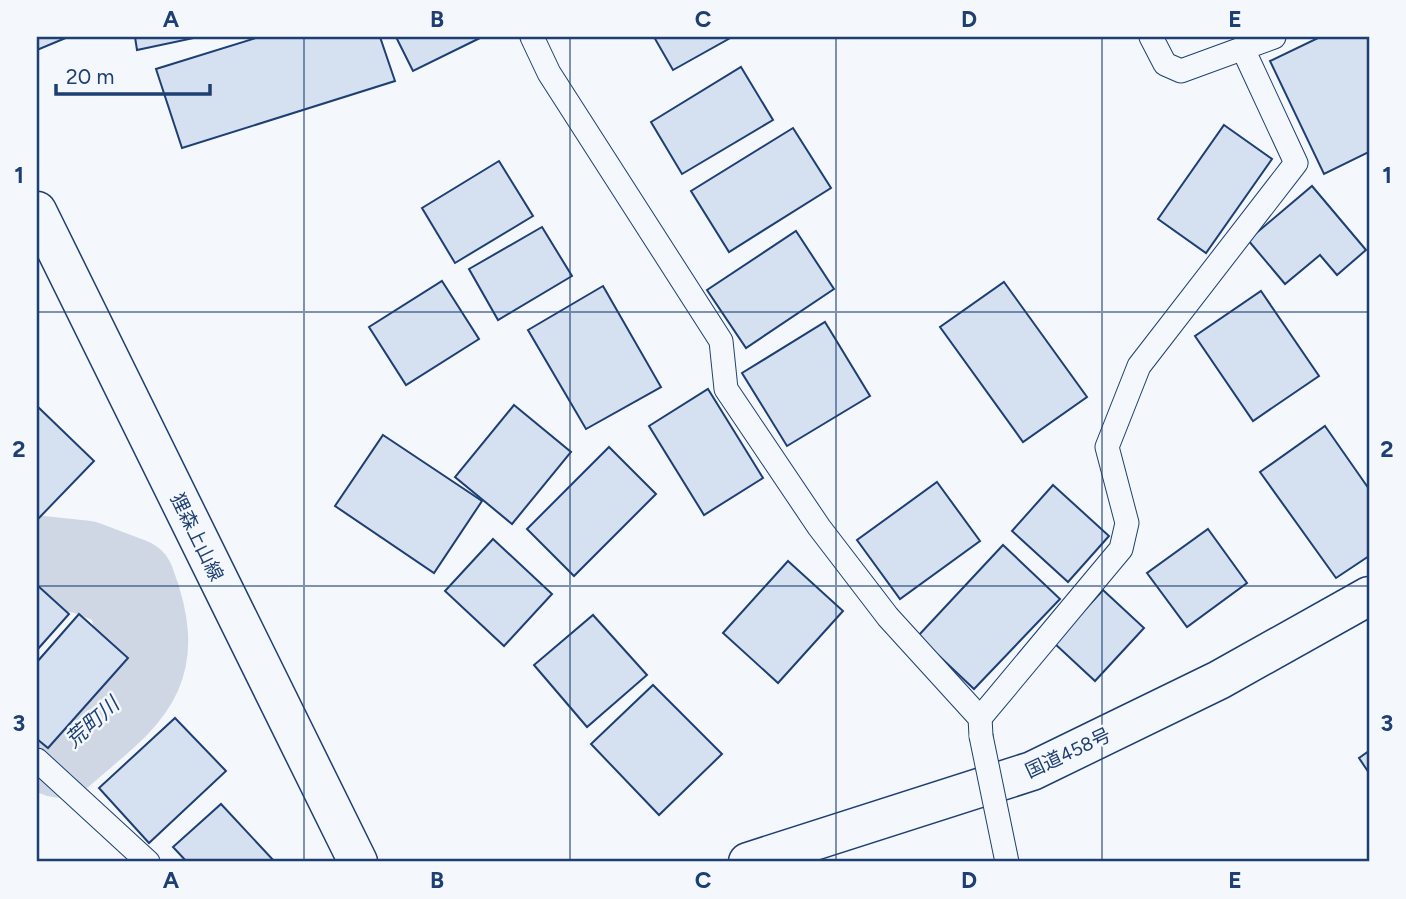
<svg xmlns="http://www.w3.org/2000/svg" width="1406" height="899" font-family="Figtree,'Noto Sans JP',sans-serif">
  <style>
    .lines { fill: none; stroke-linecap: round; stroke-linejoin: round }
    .river { stroke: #cfd7e4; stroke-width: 93 }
    .building { fill: #d5e0f0; stroke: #1d3f73; stroke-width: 2 }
    .lane-casing { stroke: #1d3f73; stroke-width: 25 }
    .secondary-casing { stroke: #1d3f73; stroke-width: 41 }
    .highway-casing { stroke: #1d3f73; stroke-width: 41 }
    .lane { stroke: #f4f7fb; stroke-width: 23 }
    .secondary { stroke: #f4f7fb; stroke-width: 38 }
    .highway { stroke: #f4f7fb; stroke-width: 38 }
    .lane-bridge-casing { stroke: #1d3f73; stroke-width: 25; stroke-linecap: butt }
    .lane-bridge { stroke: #f4f7fb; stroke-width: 23 }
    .grid { fill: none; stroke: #1d3f73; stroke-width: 2; stroke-opacity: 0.55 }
    .labels { text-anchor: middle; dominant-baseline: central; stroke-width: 5; stroke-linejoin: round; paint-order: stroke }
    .street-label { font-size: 19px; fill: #1d3f73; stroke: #f4f7fb }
    .water-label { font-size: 21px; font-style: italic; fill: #1d3f73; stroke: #f4f7fb }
    .neatline { fill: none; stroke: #1d3f73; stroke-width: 2.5 }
    .grid-label { font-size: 23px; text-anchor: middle; font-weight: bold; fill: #1d3f73 }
  </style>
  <rect width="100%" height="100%" fill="#f4f7fb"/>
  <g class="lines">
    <path class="river" d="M 37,562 L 84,567 L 129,584 C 164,676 122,695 59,751"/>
  </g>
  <g class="building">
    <path d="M 37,37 L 68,37 L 37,50 Z"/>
    <path d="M 135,37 L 193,37 L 194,38 L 137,50 Z"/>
    <path d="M 259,37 L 380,37 L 395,81 L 182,148 L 156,69 Z"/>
    <path d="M 396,37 L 482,37 L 413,71 Z"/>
    <path d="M 654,37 L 732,37 L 673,70 Z"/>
    <path d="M 1320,37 L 1369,37 L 1369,152 L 1324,174 L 1270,61 Z"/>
    <path d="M 741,67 L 773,120 L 682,174 L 651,122 Z"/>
    <path d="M 1224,125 L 1272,159 L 1206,253 L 1158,219 Z"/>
    <path d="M 793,128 L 831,188 L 729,252 L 691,191 Z"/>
    <path d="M 499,161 L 533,216 L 455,263 L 422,208 Z"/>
    <path d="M 1312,186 L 1366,250 L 1337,275 L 1320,255 L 1285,284 L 1248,240 Z"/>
    <path d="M 542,227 L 572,276 L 498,320 L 469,269 Z"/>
    <path d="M 796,231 L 834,289 L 746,348 L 707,290 Z"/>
    <path d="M 442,281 L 479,339 L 406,385 L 369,327 Z"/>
    <path d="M 1004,282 L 1087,397 L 1023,442 L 940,327 Z"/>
    <path d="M 603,286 L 661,387 L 586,429 L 528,330 Z"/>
    <path d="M 1261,291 L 1319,376 L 1253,421 L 1195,336 Z"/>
    <path d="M 825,322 L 870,396 L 787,446 L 742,373 Z"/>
    <path d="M 708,389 L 763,478 L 704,515 L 649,426 Z"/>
    <path d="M 514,405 L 571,452 L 512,524 L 455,477 Z"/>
    <path d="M 37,406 L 94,461 L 37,520 Z"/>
    <path d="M 1325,426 L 1369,489 L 1369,556 L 1336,578 L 1260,472 Z"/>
    <path d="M 383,435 L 482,501 L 434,573 L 335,506 Z"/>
    <path d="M 609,447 L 656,494 L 574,576 L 527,529 Z"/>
    <path d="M 937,482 L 980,541 L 900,599 L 857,540 Z"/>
    <path d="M 1053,485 L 1109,536 L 1068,582 L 1012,531 Z"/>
    <path d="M 1208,529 L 1247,583 L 1187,627 L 1147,573 Z"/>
    <path d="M 493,539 L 552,594 L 504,646 L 445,591 Z"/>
    <path d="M 1003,545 L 1060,599 L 974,689 L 918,636 Z"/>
    <path d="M 788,561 L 843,611 L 778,683 L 723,633 Z"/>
    <path d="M 37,585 L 69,614 L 37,650 Z"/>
    <path d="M 1103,590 L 1144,628 L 1095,681 L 1054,643 Z"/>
    <path d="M 79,614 L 128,658 L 48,748 L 37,739 L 37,662 Z"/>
    <path d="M 593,615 L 647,675 L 587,727 L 534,665 Z"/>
    <path d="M 653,685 L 722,754 L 659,815 L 591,744 Z"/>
    <path d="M 175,718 L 226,771 L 149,843 L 99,788 Z"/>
    <path d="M 1369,751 L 1369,773 L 1359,758 Z"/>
    <path d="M 221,804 L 275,862 L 187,862 L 173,847 Z"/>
  </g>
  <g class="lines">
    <g class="lane-casing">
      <g id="lane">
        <path d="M 532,37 L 549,73 L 721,341 L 726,389 L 819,527 L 888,617 L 980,718 L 981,736"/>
        <path d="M 1151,37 L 1165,64 L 1181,71 L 1274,37"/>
        <path d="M 980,718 L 1121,549 L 1127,523 L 1107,447 L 1139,366 L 1296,163 L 1243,49"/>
        <path d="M 37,760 L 148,862"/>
      </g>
    </g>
    <g class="secondary-casing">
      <path id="secondary" d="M 37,211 L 358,862"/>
    </g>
    <g class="highway-casing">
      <path id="highway" d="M 748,862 L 1032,771 L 1219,680 L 1369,596"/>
    </g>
    <use href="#lane" class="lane"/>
    <use href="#secondary" class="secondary"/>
    <use href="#highway" class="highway"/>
    <g class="lane-bridge-casing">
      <path id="lane-bridge" d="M 981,736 L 1007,862"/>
    </g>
    <use href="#lane-bridge" class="lane-bridge"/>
  </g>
  <path class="grid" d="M 304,37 L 304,862M 570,37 L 570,862M 836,37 L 836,862M 1102,37 L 1102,862M 37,312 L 1369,312M 37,586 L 1369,586"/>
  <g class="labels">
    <g class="street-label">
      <text transform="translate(197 537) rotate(64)">狸森上山線</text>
      <text transform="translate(1068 753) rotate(-25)">国道458号</text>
    </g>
    <g class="water-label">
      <text transform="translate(92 722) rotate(-42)">荒町川</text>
    </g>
  </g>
  <rect width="1406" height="899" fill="none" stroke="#f4f7fb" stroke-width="77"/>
  <path d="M56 84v10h154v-10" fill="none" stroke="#1d3f73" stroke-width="3.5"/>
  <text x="66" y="84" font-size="21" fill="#1d3f73" stroke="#f4f7fb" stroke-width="5" paint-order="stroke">20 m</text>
  <rect x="38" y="38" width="1330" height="822" class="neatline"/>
  <g class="grid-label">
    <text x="171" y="27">A</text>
    <text x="437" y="27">B</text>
    <text x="703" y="27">C</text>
    <text x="969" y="27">D</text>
    <text x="1235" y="27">E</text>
    <text x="19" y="183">1</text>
    <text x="1387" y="183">1</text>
    <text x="19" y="457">2</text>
    <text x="1387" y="457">2</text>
    <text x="19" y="731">3</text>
    <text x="1387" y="731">3</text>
    <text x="171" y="888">A</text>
    <text x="437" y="888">B</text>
    <text x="703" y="888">C</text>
    <text x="969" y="888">D</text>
    <text x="1235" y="888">E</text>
  </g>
</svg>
